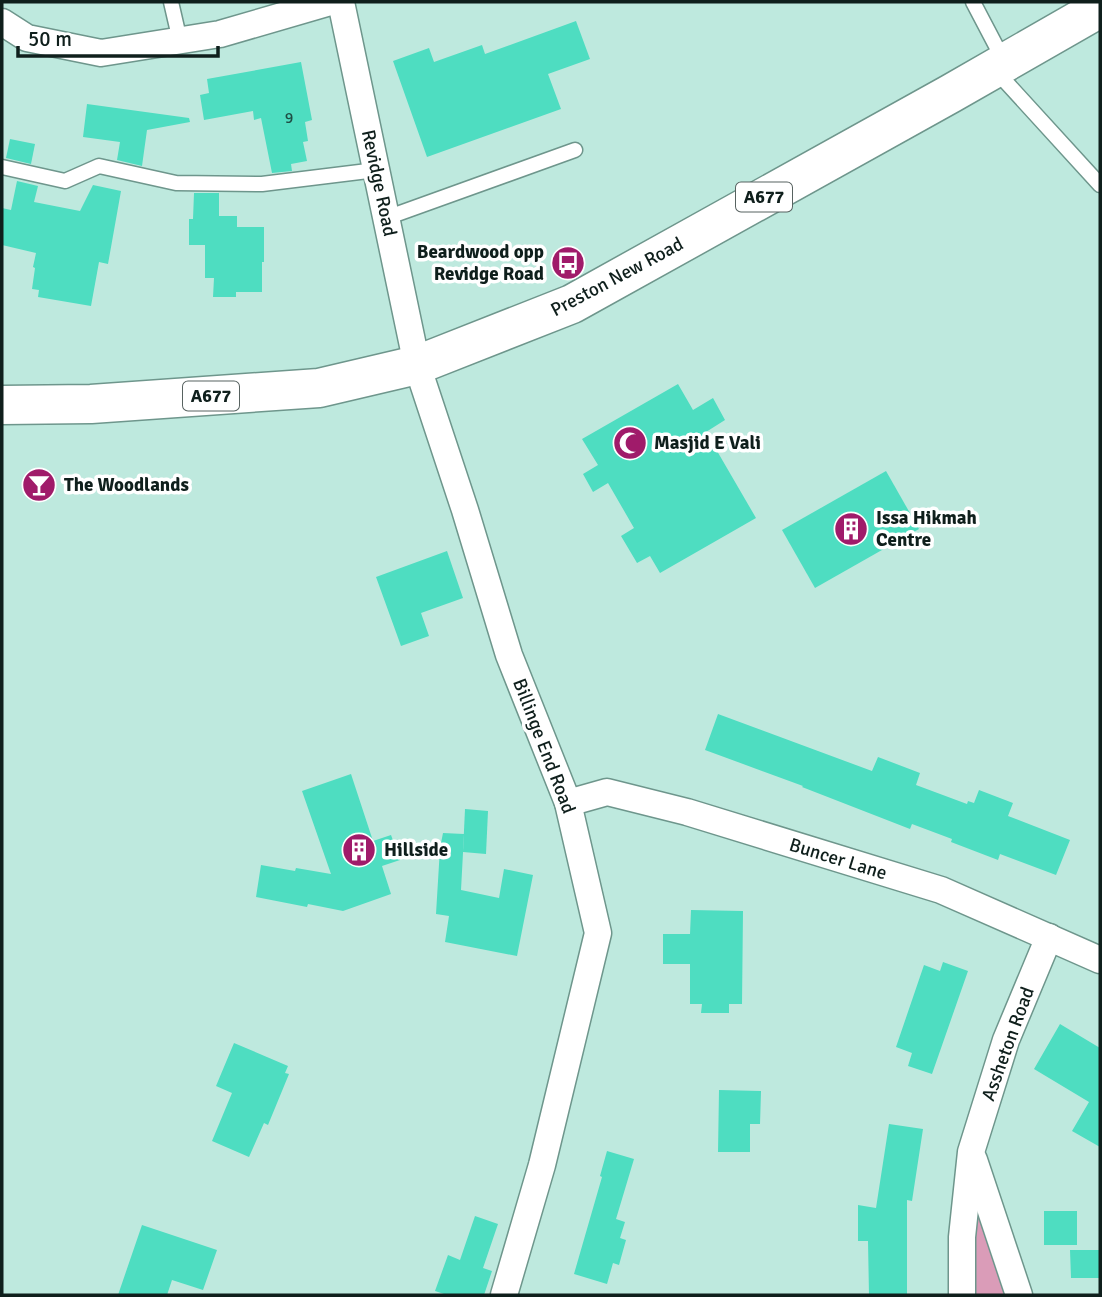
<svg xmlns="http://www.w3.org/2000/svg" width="1102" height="1297" font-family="Signika,sans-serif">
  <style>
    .green { fill: #da9cb8 }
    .building { fill: #4eddc1 }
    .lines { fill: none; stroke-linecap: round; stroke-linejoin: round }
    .lane-casing { stroke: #6e968c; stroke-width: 17 }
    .street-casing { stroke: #6e968c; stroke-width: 29 }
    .highway-casing { stroke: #6e968c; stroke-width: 41 }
    .lane { stroke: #fff; stroke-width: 14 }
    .street { stroke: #fff; stroke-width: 26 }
    .highway { stroke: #fff; stroke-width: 38 }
    .labels { text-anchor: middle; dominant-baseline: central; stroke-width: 7; stroke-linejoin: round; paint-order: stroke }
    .number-label { font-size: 16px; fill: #1f4e45 }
    .shield { fill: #fff; stroke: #576260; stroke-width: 2 }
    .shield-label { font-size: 18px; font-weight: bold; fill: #0f1f1c }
    .street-label { font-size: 19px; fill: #0f1f1c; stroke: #fff }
    .poi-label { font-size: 19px; font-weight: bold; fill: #0f1f1c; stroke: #fff; text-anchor: start }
  </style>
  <rect width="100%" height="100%" fill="#bee9de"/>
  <path class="green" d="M 982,1207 L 1009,1295 L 974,1295 L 974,1210 Z"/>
  <g class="building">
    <path d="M 576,21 L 590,59 L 548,74 L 561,109 L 427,157 L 393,61 L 429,48 L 434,62 L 482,45 L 485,54 Z"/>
    <path d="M 301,62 L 312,120 L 305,122 L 308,141 L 303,142 L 307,161 L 291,164 L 292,171 L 272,173 L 261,118 L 254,120 L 253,111 L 204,120 L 200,95 L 209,93 L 207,79 Z"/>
    <path d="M 87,104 L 189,118 L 190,122 L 147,130 L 142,166 L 117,160 L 120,142 L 83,137 Z"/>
    <path d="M 10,139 L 35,144 L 31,164 L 6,158 Z"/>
    <path d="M 17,181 L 38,186 L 34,202 L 80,211 L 93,185 L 121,191 L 108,264 L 99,262 L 91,306 L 38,297 L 39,290 L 32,289 L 35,268 L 33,267 L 36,253 L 2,245 L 2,208 L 11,210 Z"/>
    <path d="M 194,193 L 219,193 L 219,216 L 237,216 L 237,227 L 264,227 L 264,262 L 262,262 L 262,292 L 236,292 L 236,297 L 213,297 L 214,278 L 205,278 L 205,245 L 189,245 L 189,219 L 193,219 Z"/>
    <path d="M 678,384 L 693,410 L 713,398 L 725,420 L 706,432 L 756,518 L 660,573 L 650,556 L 637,563 L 621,536 L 634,528 L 608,483 L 593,492 L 583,474 L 598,465 L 582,439 Z"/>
    <path d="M 886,471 L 919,529 L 815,588 L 782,530 Z"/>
    <path d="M 447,551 L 463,598 L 421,613 L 429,636 L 401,646 L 376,577 Z"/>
    <path d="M 718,714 L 872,771 L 878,757 L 920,773 L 916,785 L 967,804 L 968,801 L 974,803 L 979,790 L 1013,803 L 1008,816 L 1070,840 L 1056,875 L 1000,854 L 998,860 L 951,842 L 952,839 L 912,824 L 910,829 L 802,787 L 803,786 L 705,750 Z"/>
    <path d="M 351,774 L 373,841 L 391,835 L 400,860 L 382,866 L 391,894 L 343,911 L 308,904 L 307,907 L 256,897 L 261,865 L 295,871 L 296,868 L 331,874 L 302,791 Z"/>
    <path d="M 465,809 L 488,811 L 486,854 L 463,852 Z"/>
    <path d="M 443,833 L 464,834 L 461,890 L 499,898 L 504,869 L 533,875 L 517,956 L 445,942 L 449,916 L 436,914 L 440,848 Z"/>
    <path d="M 691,910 L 743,911 L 742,1004 L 729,1004 L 729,1013 L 701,1013 L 702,1004 L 690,1004 L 690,964 L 663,964 L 663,934 L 690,934 Z"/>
    <path d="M 943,962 L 968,971 L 932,1074 L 908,1066 L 912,1053 L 896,1047 L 924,965 L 940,971 Z"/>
    <path d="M 1060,1024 L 1100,1048 L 1100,1147 L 1072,1131 L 1089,1102 L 1034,1069 Z"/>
    <path d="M 234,1043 L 288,1066 L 285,1073 L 289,1074 L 268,1125 L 264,1123 L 249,1157 L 212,1141 L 232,1093 L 216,1086 Z"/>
    <path d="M 719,1090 L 761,1091 L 760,1124 L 750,1124 L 750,1152 L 718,1152 Z"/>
    <path d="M 889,1124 L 923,1129 L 912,1201 L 907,1200 L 907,1295 L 869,1295 L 868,1241 L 858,1241 L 858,1205 L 876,1208 Z"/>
    <path d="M 607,1151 L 634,1159 L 616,1219 L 625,1222 L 620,1238 L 626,1240 L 619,1265 L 613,1263 L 607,1284 L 574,1274 L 602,1177 L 600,1176 Z"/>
    <rect x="1044" y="1211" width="33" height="34"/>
    <path d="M 475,1216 L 498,1224 L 483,1268 L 492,1271 L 484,1295 L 447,1295 L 435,1291 L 448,1255 L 460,1260 Z"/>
    <path d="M 142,1225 L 217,1250 L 203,1290 L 172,1280 L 167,1295 L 118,1295 Z"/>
    <path d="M 1070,1250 L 1100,1250 L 1100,1278 L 1071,1278 Z"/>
  </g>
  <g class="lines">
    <g class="lane-casing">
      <g id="lane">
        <path d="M 171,2 L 180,41"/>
        <path d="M 973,2 L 1005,63"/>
        <path d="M 995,70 L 1100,185"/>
        <path d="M 2,167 L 65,181 L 99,166 L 176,183 L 262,184 L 376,170"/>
        <path d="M 386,218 L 575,150"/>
      </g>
    </g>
    <g class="street-casing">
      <g id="street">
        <path d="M 341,2 L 417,365 L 465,510 L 509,655 L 568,803 L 598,933 L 542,1165 L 504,1295"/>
        <path d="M 2,22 L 27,38 L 101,53 L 220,34 L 330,2"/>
        <path d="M 568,803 L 607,792 L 687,812 L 941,890 L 1100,960"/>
        <path d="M 974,1160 L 1019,1295"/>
        <path d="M 962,1295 L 962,1237 L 971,1152 L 1006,1040 L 1049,937"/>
      </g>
    </g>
    <g class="highway-casing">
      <path id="highway" d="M 2,405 L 91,404 L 319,388 L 417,365 L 572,304 L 950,94 L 1100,8"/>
    </g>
    <use href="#lane" class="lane"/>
    <use href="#street" class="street"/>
    <use href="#highway" class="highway"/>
  </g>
  <defs>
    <g id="bus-disc" transform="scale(1.75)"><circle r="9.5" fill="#a01b6a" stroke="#fff"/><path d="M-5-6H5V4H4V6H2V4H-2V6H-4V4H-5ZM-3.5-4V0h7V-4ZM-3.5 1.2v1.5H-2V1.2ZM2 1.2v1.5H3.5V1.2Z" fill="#fff"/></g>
    <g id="mosque-disc" transform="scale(1.75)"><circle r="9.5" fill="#a01b6a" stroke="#fff"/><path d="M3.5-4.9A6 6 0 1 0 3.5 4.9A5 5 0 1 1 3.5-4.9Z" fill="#fff"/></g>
    <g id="bar-disc" transform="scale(1.75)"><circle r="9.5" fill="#a01b6a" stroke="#fff"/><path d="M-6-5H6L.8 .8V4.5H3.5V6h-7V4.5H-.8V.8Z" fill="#fff"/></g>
    <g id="building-disc" transform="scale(1.75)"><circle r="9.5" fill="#a01b6a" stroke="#fff"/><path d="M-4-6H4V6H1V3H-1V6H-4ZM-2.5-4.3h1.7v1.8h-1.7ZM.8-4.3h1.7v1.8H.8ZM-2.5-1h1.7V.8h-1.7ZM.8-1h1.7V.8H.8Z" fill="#fff"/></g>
  </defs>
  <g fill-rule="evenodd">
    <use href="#bus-disc" x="568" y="263"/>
    <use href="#mosque-disc" x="630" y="443"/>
    <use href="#bar-disc" x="39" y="485"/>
    <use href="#building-disc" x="851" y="529"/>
    <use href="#building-disc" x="359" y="850"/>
  </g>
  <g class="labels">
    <g class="number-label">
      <text x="289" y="118">9</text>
    </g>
    <g class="shield">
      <rect x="736" y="182.5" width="56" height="29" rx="5"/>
      <rect x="183" y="381.5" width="56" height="29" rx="5"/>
    </g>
    <g class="shield-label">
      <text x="764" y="197">A677</text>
      <text x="211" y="396">A677</text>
    </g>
    <g class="street-label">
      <text transform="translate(379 183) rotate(78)">Revidge Road</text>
      <text transform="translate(617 277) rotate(-28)">Preston New Road</text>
      <text transform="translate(544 746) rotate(69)">Billinge End Road</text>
      <text transform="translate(838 859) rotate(17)">Buncer Lane</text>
      <text transform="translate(1008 1044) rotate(-70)">Assheton Road</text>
    </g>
    <g class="poi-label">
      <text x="544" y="252" text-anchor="end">Beardwood opp<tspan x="544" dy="22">Revidge Road</tspan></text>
      <text x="654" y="443">Masjid E Vali</text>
      <text x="64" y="485">The Woodlands</text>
      <text x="876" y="518">Issa Hikmah<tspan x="876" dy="22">Centre</tspan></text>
      <text x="384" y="850">Hillside</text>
    </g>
  </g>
  <rect width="1102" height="1297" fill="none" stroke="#0f1f1c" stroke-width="7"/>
  <path d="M18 46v10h200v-10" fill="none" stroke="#0f1f1c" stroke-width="3.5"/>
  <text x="28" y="46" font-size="21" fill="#0f1f1c" stroke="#ffffff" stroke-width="5" paint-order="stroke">50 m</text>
</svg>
